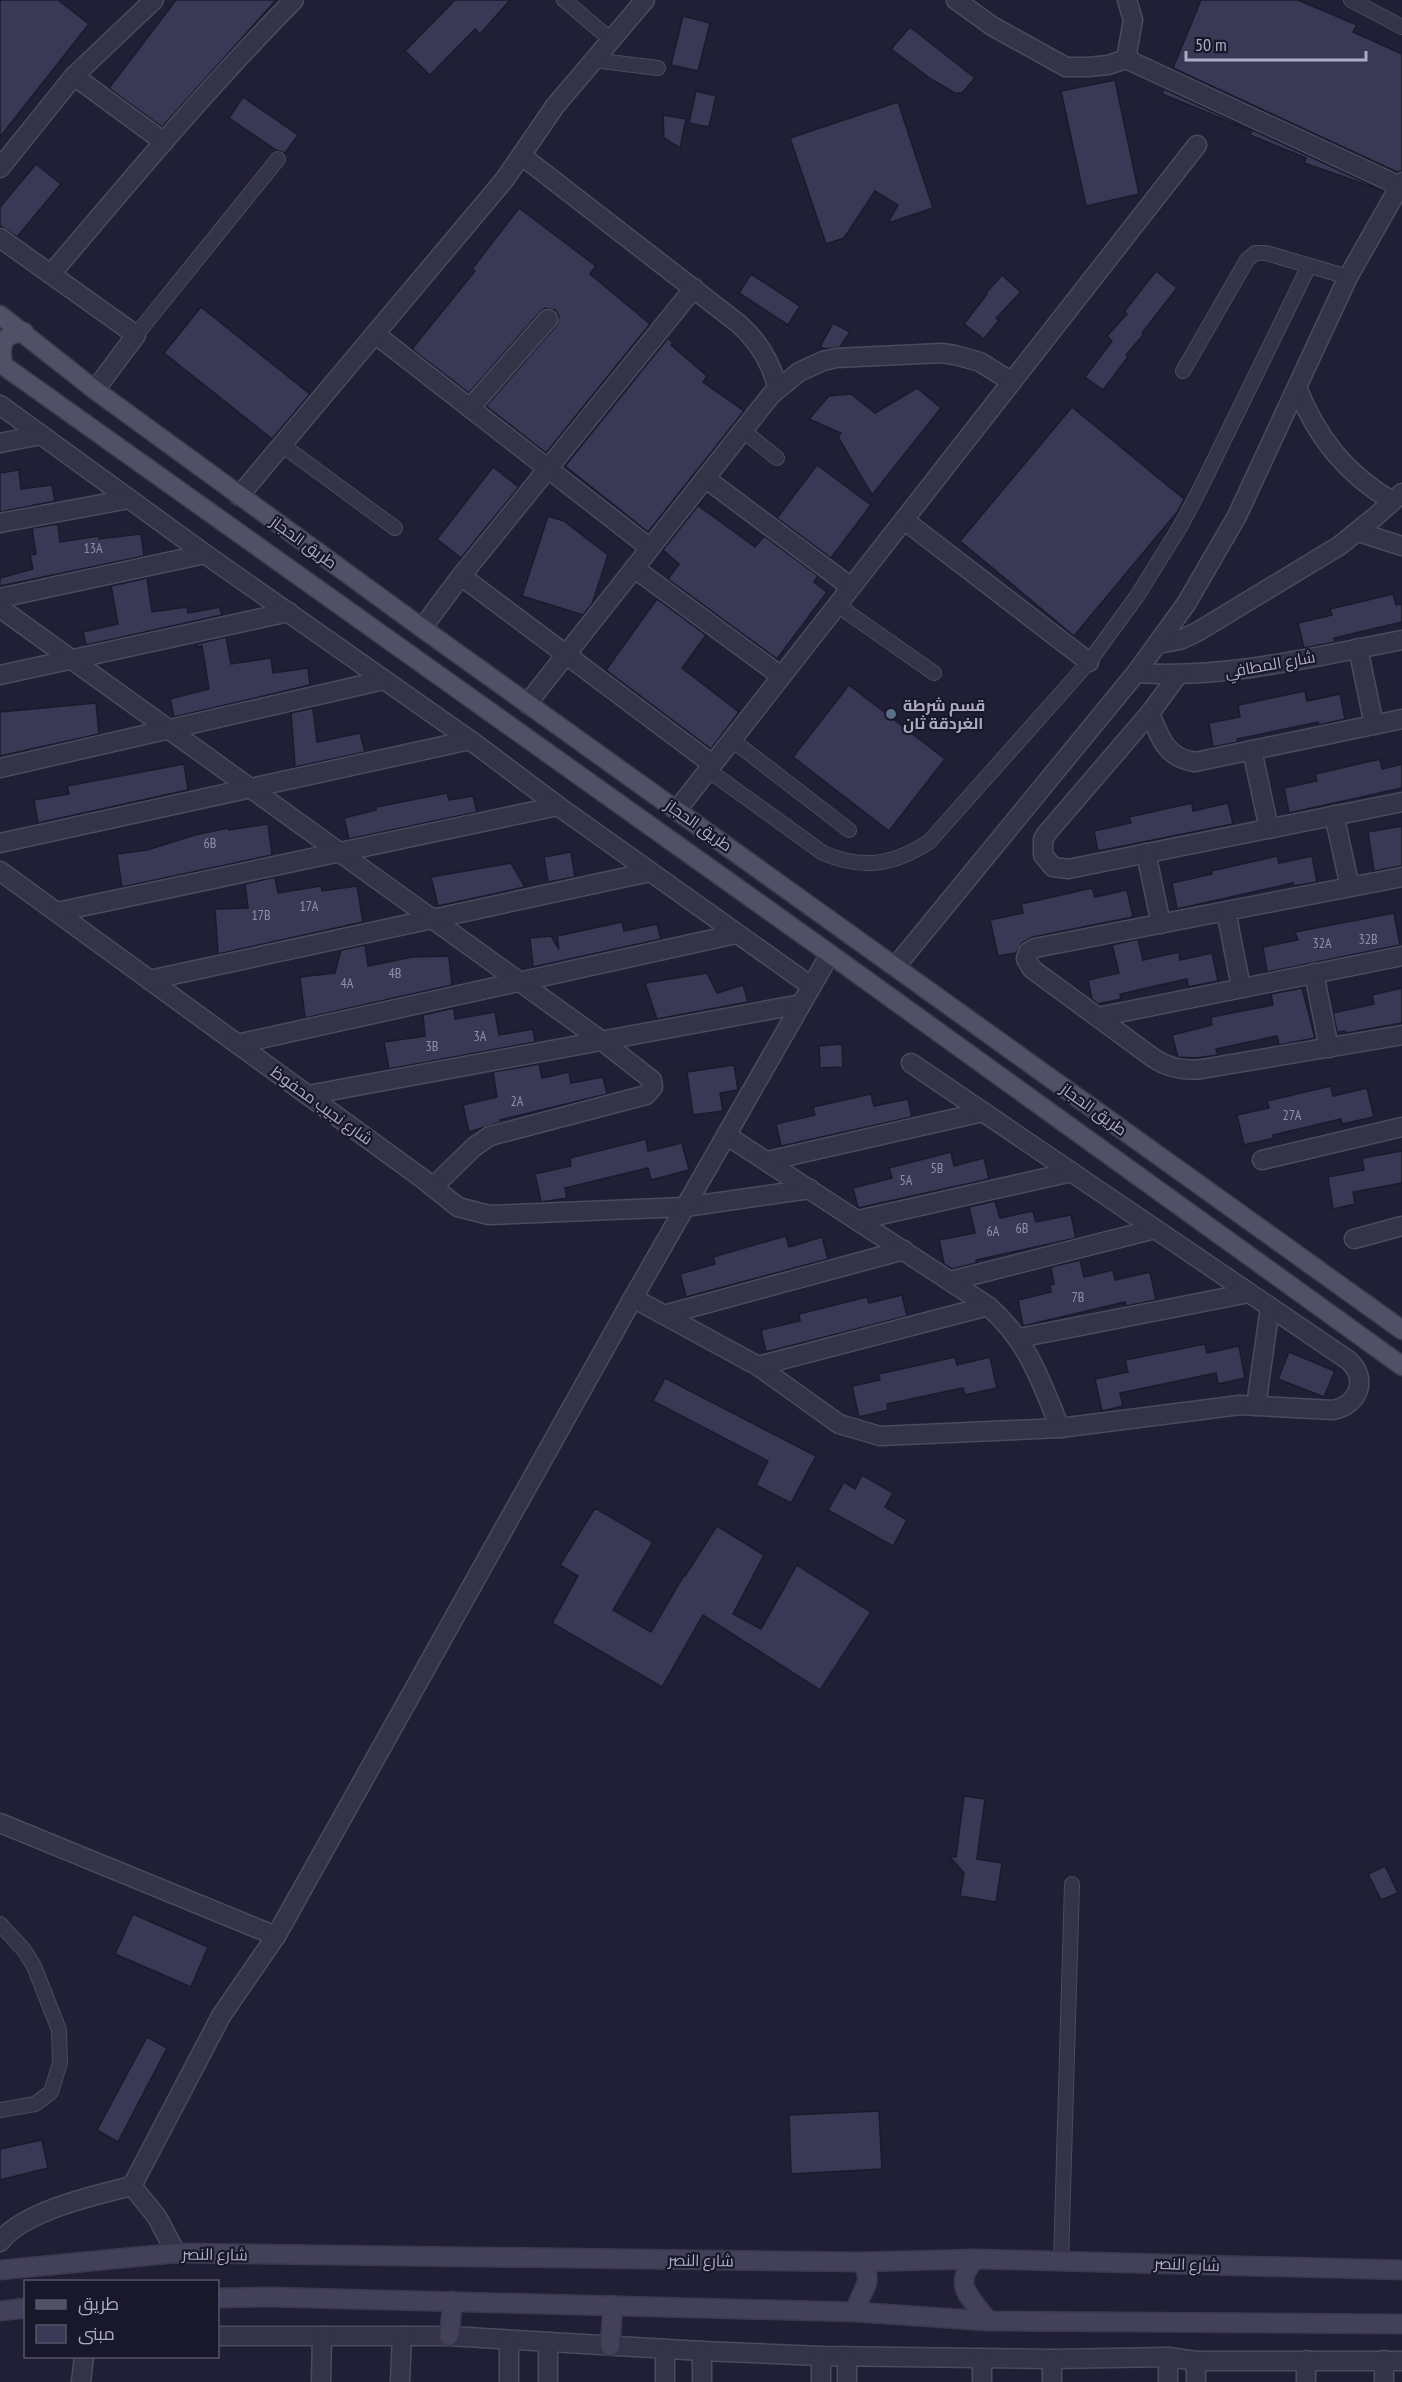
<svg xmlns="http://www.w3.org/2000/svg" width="1402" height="2382" font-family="'PT Sans Narrow',Cairo,sans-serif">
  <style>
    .building { fill: #393855; stroke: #1b1a2d; stroke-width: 1.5 }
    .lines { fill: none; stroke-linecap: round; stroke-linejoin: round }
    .service-casing { stroke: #4b4a5f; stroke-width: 16 }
    .minor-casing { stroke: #4b4a5f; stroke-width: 21 }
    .tertiary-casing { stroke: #4b4a5f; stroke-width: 21 }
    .secondary-casing { stroke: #3a394d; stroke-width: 21 }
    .primary-casing { stroke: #3a394d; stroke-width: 21 }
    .service { stroke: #343347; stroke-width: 14 }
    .minor { stroke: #343347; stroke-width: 18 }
    .tertiary { stroke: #343347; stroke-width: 18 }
    .secondary { stroke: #43405a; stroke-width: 18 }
    .primary { stroke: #515067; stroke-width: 18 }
    .service-dot { fill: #5c6f8a; stroke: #19182b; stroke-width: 2 }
    .labels { text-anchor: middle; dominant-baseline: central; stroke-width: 4.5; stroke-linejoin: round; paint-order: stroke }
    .number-label { font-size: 14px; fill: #918fa8 }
    .street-label { font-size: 16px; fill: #aeacc4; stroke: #19182b }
    .poi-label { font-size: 16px; font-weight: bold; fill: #aeacc4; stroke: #19182b; text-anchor: start }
  </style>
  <rect width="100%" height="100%" fill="#201f36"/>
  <g class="building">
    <path d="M 0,0 L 58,0 L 89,24 L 0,137 Z"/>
    <path d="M 176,0 L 276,0 L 162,127 L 109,88 Z"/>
    <path d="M 455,0 L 510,0 L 480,34 L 475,29 L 430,75 L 405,51 Z"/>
    <path d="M 1201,0 L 1298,0 L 1357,25 L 1353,32 L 1402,54 L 1402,171 L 1397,172 L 1173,68 Z"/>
    <path d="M 683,16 L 710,23 L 698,71 L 671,65 Z"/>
    <path d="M 910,27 L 975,78 L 962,93 L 955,93 L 931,79 L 891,49 Z"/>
    <path d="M 1115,80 L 1139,194 L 1086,206 L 1061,91 Z"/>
    <path d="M 1164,89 L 1384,191 L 1304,163 L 1306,158 L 1250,135 L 1252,131 L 1162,94 Z"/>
    <path d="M 696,91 L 716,96 L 709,127 L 689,123 Z"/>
    <path d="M 243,97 L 298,135 L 285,153 L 276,150 L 229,118 Z"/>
    <path d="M 898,102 L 933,208 L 888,223 L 898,205 L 875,191 L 844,238 L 826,244 L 790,138 Z"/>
    <path d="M 663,115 L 686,119 L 680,148 L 664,138 Z"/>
    <path d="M 36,164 L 61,184 L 17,237 L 0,226 L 0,207 Z"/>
    <path d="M 519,208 L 596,266 L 590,274 L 650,324 L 546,453 L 486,406 L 556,326 L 559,316 L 555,310 L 545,308 L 540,312 L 469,393 L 412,349 L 475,271 L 472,269 Z"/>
    <path d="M 1156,271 L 1177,288 L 1142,333 L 1144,334 L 1126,355 L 1128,357 L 1103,390 L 1085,377 L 1112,341 L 1107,336 L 1127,314 L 1124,312 Z"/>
    <path d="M 751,274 L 800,306 L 788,325 L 739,293 Z"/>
    <path d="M 1002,275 L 1021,292 L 996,318 L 999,320 L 984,339 L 964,324 L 987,294 L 986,293 Z"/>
    <path d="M 201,307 L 310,394 L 272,439 L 164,353 Z"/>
    <path d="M 833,323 L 850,332 L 840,347 L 826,349 L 820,347 Z"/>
    <path d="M 668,338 L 673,343 L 671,345 L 707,376 L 703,382 L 744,411 L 648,532 L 565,466 Z"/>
    <path d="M 917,388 L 941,408 L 872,495 L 838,437 L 841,433 L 809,419 L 829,396 L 851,394 L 875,413 Z"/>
    <path d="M 1072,407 L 1184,499 L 1178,511 L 1074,636 L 960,541 Z"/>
    <path d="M 817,465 L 871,505 L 831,558 L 777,518 Z"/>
    <path d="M 493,467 L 519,487 L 461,558 L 437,539 Z"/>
    <path d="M 19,470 L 21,489 L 52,485 L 55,501 L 0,512 L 0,473 Z"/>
    <path d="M 707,494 L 699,506 L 755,547 L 764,536 L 818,576 L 814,582 L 827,592 L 777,659 L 668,579 L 679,564 L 663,550 Z"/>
    <path d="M 548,516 L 564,521 L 608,555 L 592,604 L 583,615 L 522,596 Z"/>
    <path d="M 58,524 L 60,542 L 99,536 L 99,539 L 141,534 L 144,556 L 0,586 L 0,578 L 33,569 L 30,555 L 36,554 L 32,528 Z"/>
    <path d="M 147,578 L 152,612 L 187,607 L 188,613 L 220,607 L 222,615 L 86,645 L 83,632 L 118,624 L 111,586 Z"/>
    <path d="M 1393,594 L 1396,605 L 1402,604 L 1402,622 L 1334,638 L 1335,642 L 1304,648 L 1298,623 L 1332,615 L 1330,609 Z"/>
    <path d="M 657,599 L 706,635 L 682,668 L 739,712 L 711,749 L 606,670 Z"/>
    <path d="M 226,637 L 231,664 L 271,658 L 273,673 L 308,668 L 310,685 L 174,717 L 170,699 L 209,689 L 202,646 L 197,647 L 197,644 Z"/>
    <path d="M 849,685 L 945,759 L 889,831 L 793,757 Z"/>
    <path d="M 1305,691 L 1307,701 L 1340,694 L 1345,719 L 1319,725 L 1318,722 L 1237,739 L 1238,742 L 1213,747 L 1209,723 L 1240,717 L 1238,705 Z"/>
    <path d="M 96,703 L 99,734 L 0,756 L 0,712 Z"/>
    <path d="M 313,708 L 317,742 L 360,733 L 365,752 L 295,767 L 291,713 Z"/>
    <path d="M 1380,759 L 1382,769 L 1402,764 L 1402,788 L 1289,813 L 1284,788 L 1317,781 L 1315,774 Z"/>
    <path d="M 184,764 L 188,790 L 38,823 L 34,800 L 69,794 L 67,786 Z"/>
    <path d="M 447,793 L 449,800 L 473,796 L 477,812 L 349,839 L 344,818 L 376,810 L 376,807 Z"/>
    <path d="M 1192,803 L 1193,811 L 1228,803 L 1233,824 L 1098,851 L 1094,831 L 1131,823 L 1129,817 Z"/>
    <path d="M 268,824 L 272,855 L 122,887 L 117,854 L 147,850 L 195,835 L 228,828 L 229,830 Z"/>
    <path d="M 1402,826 L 1402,866 L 1374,871 L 1368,832 Z"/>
    <path d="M 571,852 L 575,877 L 548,882 L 544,857 Z"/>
    <path d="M 1277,856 L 1279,863 L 1312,856 L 1317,882 L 1294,886 L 1293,883 L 1177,909 L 1172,883 L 1212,874 L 1211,871 Z"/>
    <path d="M 511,863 L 525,887 L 438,906 L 431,877 Z"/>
    <path d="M 275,877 L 278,893 L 321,886 L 322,891 L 357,886 L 363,922 L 218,954 L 215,909 L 248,908 L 245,884 Z"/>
    <path d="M 1092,888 L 1095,897 L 1127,890 L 1133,917 L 1033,937 L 1022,943 L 1016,953 L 998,956 L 990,920 L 1023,913 L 1021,904 Z"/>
    <path d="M 1394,913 L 1400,945 L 1267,972 L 1263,947 L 1298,940 L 1295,932 Z"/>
    <path d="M 622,922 L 624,931 L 657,924 L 661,939 L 533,967 L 530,938 L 551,936 L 559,949 L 557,936 Z"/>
    <path d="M 1138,939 L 1143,960 L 1179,952 L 1180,960 L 1212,953 L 1218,981 L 1188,987 L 1187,979 L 1120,994 L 1121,999 L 1098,1004 L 1092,999 L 1088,980 L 1119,973 L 1112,945 Z"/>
    <path d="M 365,945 L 368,966 L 412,957 L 449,956 L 452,985 L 305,1018 L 300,977 L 335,973 L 341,950 Z"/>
    <path d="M 707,973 L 717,993 L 743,985 L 748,1002 L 657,1019 L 645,983 Z"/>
    <path d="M 1302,988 L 1315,1038 L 1279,1045 L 1277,1036 L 1216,1049 L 1218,1055 L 1195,1058 L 1178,1057 L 1172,1035 L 1212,1025 L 1211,1017 L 1273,1005 L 1271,994 Z"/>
    <path d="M 1402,988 L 1402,1023 L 1346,1033 L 1345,1031 L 1337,1032 L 1333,1013 L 1374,1004 L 1372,995 Z"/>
    <path d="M 454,1008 L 455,1019 L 495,1012 L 499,1035 L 533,1029 L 535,1042 L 389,1069 L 384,1042 L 425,1036 L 423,1015 Z"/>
    <path d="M 842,1044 L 843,1067 L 820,1068 L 819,1046 Z"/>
    <path d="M 539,1064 L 542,1078 L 569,1072 L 571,1083 L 603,1077 L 607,1094 L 500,1120 L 501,1122 L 469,1132 L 463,1105 L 497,1097 L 493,1072 Z"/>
    <path d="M 734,1065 L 738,1090 L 720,1093 L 723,1111 L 693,1115 L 687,1072 Z"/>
    <path d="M 1331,1086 L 1333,1096 L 1367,1088 L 1374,1117 L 1342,1124 L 1341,1119 L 1273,1135 L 1274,1138 L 1244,1145 L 1237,1115 L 1269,1108 L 1267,1101 Z"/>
    <path d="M 871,1094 L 874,1106 L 908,1099 L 912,1117 L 781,1146 L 776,1124 L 815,1115 L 813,1107 Z"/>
    <path d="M 646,1139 L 648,1151 L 682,1143 L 689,1170 L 651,1180 L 648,1168 L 565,1188 L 567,1198 L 541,1202 L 535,1174 L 571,1166 L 570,1158 Z"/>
    <path d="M 1402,1151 L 1402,1183 L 1353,1192 L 1355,1204 L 1333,1209 L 1328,1177 L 1364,1170 L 1362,1158 Z"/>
    <path d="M 951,1152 L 954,1166 L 984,1158 L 989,1179 L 858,1208 L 853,1188 L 892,1178 L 889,1168 Z"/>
    <path d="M 995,1201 L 1000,1218 L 1033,1211 L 1036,1222 L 1071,1215 L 1076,1238 L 976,1260 L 976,1263 L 952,1269 L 944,1264 L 939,1240 L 975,1233 L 969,1207 Z"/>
    <path d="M 786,1236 L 789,1247 L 822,1237 L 828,1259 L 686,1297 L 680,1274 L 715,1264 L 713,1257 Z"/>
    <path d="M 1080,1260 L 1084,1277 L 1113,1270 L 1115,1280 L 1150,1272 L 1156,1300 L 1126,1306 L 1125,1302 L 1023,1326 L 1018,1300 L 1051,1292 L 1050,1285 L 1054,1284 L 1051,1267 Z"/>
    <path d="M 902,1295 L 907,1316 L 766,1352 L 761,1330 L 800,1321 L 799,1314 L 867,1297 L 869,1303 Z"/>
    <path d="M 1205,1344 L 1207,1353 L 1239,1346 L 1245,1378 L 1218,1384 L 1216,1373 L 1120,1393 L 1123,1406 L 1102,1411 L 1095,1379 L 1128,1372 L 1125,1360 Z"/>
    <path d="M 1289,1352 L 1335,1371 L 1324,1397 L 1278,1379 Z"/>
    <path d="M 955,1357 L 957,1365 L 990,1357 L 997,1388 L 965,1395 L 963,1388 L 887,1404 L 888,1410 L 859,1417 L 852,1386 L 880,1380 L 879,1374 Z"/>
    <path d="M 665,1378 L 816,1456 L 791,1503 L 756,1485 L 768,1461 L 653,1401 Z"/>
    <path d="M 862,1475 L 893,1493 L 885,1507 L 907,1520 L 893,1546 L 828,1510 L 844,1482 L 855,1489 Z"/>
    <path d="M 595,1508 L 653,1542 L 613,1610 L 651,1632 L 684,1575 L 685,1576 L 717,1526 L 764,1555 L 733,1614 L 761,1629 L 797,1565 L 871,1612 L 820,1690 L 703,1615 L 662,1687 L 552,1623 L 578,1576 L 560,1565 Z"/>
    <path d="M 964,1796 L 985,1799 L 977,1859 L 1002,1863 L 996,1902 L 960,1896 L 964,1873 L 949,1856 L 956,1857 Z"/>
    <path d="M 1385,1866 L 1398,1893 L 1381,1900 L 1368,1874 Z"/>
    <path d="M 133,1914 L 208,1947 L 191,1987 L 115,1954 Z"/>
    <path d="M 147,2037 L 167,2048 L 118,2142 L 97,2130 Z"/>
    <path d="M 879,2111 L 882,2169 L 791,2174 L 789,2115 Z"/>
    <path d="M 42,2140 L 48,2168 L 0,2180 L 0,2149 Z"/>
  </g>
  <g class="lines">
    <g class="service-casing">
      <g id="service">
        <path d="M 564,0 L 610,39"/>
        <path d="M 1351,0 L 1402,27"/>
        <path d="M 593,60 L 658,68"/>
        <path d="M 136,335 L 278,159"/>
        <path d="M 1183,371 L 1247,260 L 1255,253 L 1266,253 L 1348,277"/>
        <path d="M 742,430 L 777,458"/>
        <path d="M 282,445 L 395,528"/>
        <path d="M 837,605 L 934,673"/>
        <path d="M 732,740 L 849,830"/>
        <path d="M 708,770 L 823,853 C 863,870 893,865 929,842 L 1089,662 L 1137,596 L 1180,527 L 1199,491 L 1309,266"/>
        <path d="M 0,1924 L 24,1950 L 34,1966 L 59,2030 L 60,2063 L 51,2092 L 35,2104 L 0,2110"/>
        <path d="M 1061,2261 L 1072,1884"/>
      </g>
    </g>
    <g class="minor-casing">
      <g id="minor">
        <path d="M 956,0 L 992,26 L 1066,67 L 1088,67 L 1108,65 L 1126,59"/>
        <path d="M 1127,0 L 1133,20 L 1126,59 L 1402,187"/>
        <path d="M 74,76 L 164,142"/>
        <path d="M 522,156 L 739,324 C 759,342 771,362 777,387"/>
        <path d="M 0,168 L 74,76 L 154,0"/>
        <path d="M 0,238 L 136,335 L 95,390"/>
        <path d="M 51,274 C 130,181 208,87 294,0"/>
        <path d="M 375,334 L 650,548"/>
        <path d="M 1297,387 C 1316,437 1346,474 1392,501"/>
        <path d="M 0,405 L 205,554 L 470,740 L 558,806 L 811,986"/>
        <path d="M 470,408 L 548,319"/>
        <path d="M 0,443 L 41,435"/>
        <path d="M 705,478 L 851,587"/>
        <path d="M 239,496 L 505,179 L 555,106 L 645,0"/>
        <path d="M 904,520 L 1089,662"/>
        <path d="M 0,523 L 129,499"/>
        <path d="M 1358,532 L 1402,546"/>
        <path d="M 634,568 L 781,676"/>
        <path d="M 461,576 L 712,764"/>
        <path d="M 0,598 L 205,554"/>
        <path d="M 0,608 L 602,1041 L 652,1080 L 653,1087 L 646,1095 L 490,1136 L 474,1147 L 433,1187"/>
        <path d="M 422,628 L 461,576 L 694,288"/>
        <path d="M 1158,644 L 1180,640 L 1197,632 L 1339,546 L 1375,517 L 1402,493"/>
        <path d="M 1358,648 L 1374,725"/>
        <path d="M 1136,673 C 1227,679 1313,657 1402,640"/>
        <path d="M 0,675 L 289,612"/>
        <path d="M 1178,675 L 1150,713 C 1160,738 1166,758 1195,762 L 1402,719"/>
        <path d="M 527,704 L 771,395 L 799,372 L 823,361 L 836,358 L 942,353 L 955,355 L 980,362 L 1012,382"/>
        <path d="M 1150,713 L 1047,833 L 1043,839 L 1043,855 L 1053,867 L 1068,869 L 1402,802"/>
        <path d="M 1252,750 L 1269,829"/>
        <path d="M 0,768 L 384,680"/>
        <path d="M 677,810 L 1197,145"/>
        <path d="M 1334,815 L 1350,887"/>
        <path d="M 0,843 L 470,740"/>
        <path d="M 1146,853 L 1161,924"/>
        <path d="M 0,871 L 423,1179 L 458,1207 L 489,1215 L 685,1207 L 810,1189"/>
        <path d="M 1402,877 L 1035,948 L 1028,952 L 1026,959 L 1032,969 L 1152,1057 C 1168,1068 1183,1071 1202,1069 L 1402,1035"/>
        <path d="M 1226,911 L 1241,987"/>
        <path d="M 57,912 L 558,806"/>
        <path d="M 896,966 L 1136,673 L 1186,604 L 1237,516 L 1348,277 L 1402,182"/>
        <path d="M 1314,973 L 1329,1048"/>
        <path d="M 149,980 L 650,872"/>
        <path d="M 1098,1017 L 1402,956"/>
        <path d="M 237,1044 L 736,934"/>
        <path d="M 308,1095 L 801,1004"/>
        <path d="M 726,1135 L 988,1306 C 1028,1341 1040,1379 1060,1428"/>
        <path d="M 1262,1160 L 1402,1127"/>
        <path d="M 767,1161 L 983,1112"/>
        <path d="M 858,1220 L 1072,1172"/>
        <path d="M 1354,1239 L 1402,1226"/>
        <path d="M 950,1281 L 1155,1229"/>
        <path d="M 633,1298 L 758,1366 L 839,1424 L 880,1436 L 1060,1428 L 1240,1405 L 1333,1410 C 1359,1405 1369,1378 1348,1360 L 911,1063"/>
        <path d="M 664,1315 L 904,1250"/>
        <path d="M 1019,1338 L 1249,1293"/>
        <path d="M 758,1366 L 988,1306"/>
        <path d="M 1256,1406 L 1270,1307"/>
        <path d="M 0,1823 L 276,1936"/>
        <path d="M 132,2186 L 221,2016 L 276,1936 L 633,1298 L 830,954"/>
        <path d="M 0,2242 C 23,2211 96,2195 132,2186 L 157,2217 L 176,2253"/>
        <path d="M 218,2336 L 449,2336 L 702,2351 L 821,2356 L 1052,2359 L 1168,2357 L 1196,2361 L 1402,2361"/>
        <path d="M 548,2342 L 548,2382"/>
        <path d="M 702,2351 L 702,2382"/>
        <path d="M 847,2356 L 847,2382"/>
        <path d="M 982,2358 L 982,2382"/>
        <path d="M 321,2382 L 322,2336"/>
        <path d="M 400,2382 L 402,2336"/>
        <path d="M 509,2382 L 509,2340"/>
        <path d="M 665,2382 L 665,2349"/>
        <path d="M 821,2382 L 821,2356"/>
        <path d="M 1052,2382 L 1052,2359"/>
        <path d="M 1168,2382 L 1168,2357"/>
        <path d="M 1196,2382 L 1196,2361"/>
        <path d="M 1306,2382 L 1306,2360"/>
        <path d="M 1384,2382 L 1384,2360"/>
      </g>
    </g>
    <g class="tertiary-casing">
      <path id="tertiary" d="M 81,2382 L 84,2356"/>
    </g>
    <g class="secondary-casing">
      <g id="secondary">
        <path d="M 975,2259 C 951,2286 971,2297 988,2321"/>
        <path d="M 0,2270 L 176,2253 L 861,2262 L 975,2259 L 1402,2270"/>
        <path d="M 218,2298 L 268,2297 L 856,2312 L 988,2321 L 1402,2324"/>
        <path d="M 0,2311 L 26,2308"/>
        <path d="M 856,2312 C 858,2290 877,2285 861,2262"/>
        <path d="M 449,2336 L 453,2301"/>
        <path d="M 610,2346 L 613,2305"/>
      </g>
    </g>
    <g class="primary-casing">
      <g id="primary">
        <path d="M 0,315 L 95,390 L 422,628 L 1402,1330"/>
        <path d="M 0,363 L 830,954 L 1402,1366"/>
        <path d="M 3,365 C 0,344 2,334 24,332"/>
      </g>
    </g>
    <use href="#service" class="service"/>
    <use href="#minor" class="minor"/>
    <use href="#tertiary" class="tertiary"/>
    <use href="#secondary" class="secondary"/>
    <use href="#primary" class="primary"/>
  </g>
  <circle class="service-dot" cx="891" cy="714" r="6"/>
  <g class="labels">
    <g class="number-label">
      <text x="93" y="548">13A</text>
      <text x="210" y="843">6B</text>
      <text x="309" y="906">17A</text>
      <text x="261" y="915">17B</text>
      <text x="1368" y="939">32B</text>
      <text x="1322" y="943">32A</text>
      <text x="395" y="973">4B</text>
      <text x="347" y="983">4A</text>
      <text x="480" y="1036">3A</text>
      <text x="432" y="1046">3B</text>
      <text x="517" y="1101">2A</text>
      <text x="1292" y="1115">27A</text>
      <text x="937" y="1168">5B</text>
      <text x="906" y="1180">5A</text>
      <text x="1022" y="1228">6B</text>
      <text x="993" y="1231">6A</text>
      <text x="1078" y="1297">7B</text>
    </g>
    <g class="street-label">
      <text transform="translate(304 542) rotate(36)">طريق الحجاز</text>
      <text transform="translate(1270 664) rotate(-10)">شارع المطافي</text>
      <text transform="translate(699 825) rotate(35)">طريق الحجاز</text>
      <text transform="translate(322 1105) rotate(36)">شارع نجيب محفوظ</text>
      <text transform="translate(1094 1109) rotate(36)">طريق الحجاز</text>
      <text transform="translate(215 2254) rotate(1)">شارع النصر</text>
      <text transform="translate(701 2260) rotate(1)">شارع النصر</text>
      <text transform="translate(1187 2264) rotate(2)">شارع النصر</text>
    </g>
    <g class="poi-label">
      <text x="903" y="705">قسم شرطة<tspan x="903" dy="18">الغردقة ثان</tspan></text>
    </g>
  </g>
  <rect x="24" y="2280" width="195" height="78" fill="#19182b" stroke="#555368" stroke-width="1.5"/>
  <rect x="36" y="2300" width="30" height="9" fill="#515067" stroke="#555368" stroke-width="1.5"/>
  <text x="78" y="2310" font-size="18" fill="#aeacc4">طريق</text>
  <rect x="36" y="2325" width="30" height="18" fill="#393855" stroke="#555368" stroke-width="1.5"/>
  <text x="78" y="2340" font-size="18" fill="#aeacc4">مبنى</text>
  <path d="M1186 51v9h180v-9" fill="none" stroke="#aeacc4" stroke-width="3"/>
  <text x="1195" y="51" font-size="18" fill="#aeacc4" stroke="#19182b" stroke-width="4.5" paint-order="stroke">50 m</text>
</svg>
